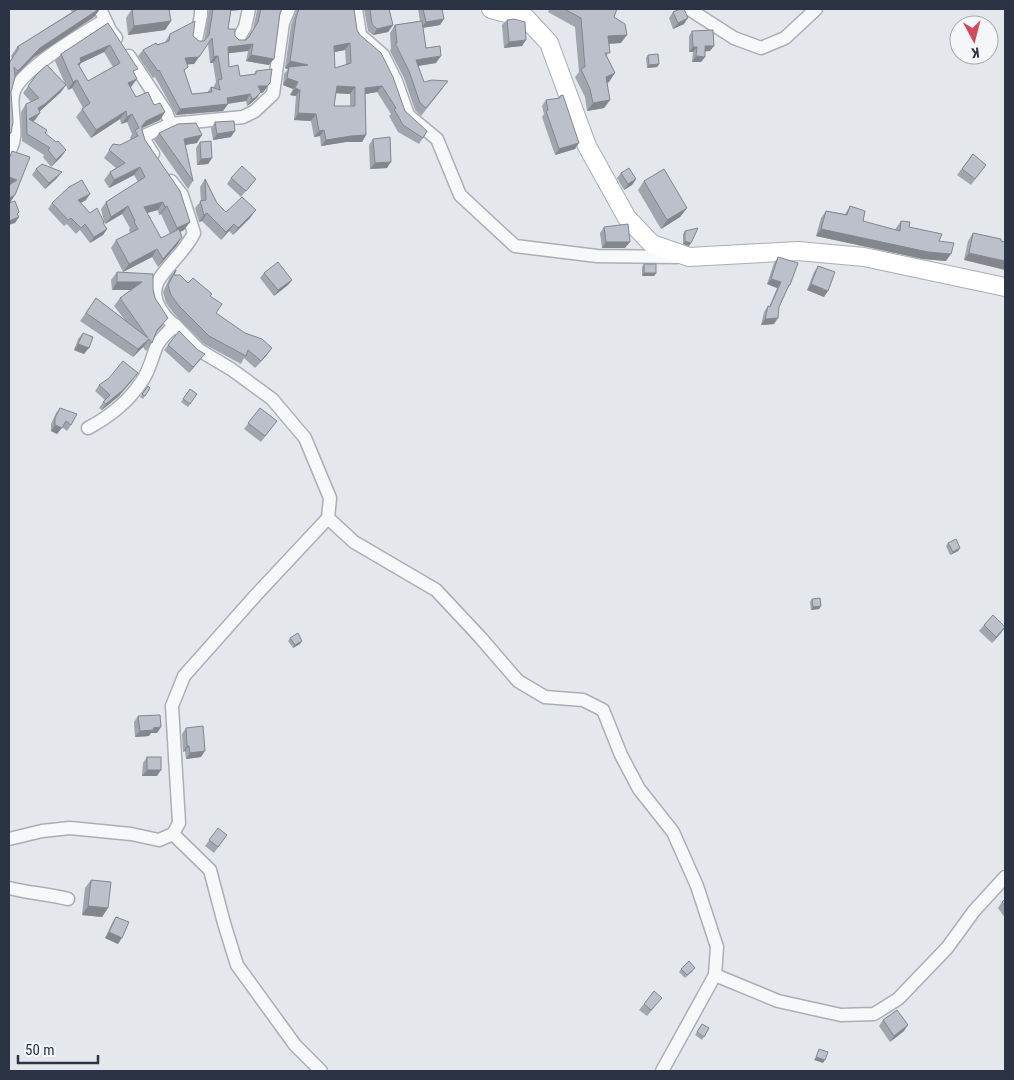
<svg xmlns="http://www.w3.org/2000/svg" width="1014" height="1080" font-family="'Roboto Condensed',sans-serif">
  <style>
    .lines { fill: none; stroke-linecap: round; stroke-linejoin: round }
    .minor-casing { stroke: #a9aeb7; stroke-width: 15 }
    .secondary-casing { stroke: #a9aeb7; stroke-width: 20 }
    .minor { stroke: #f7f8fa; stroke-width: 12 }
    .secondary { stroke: #fff; stroke-width: 18 }
    .wall { fill: #a1a5ae; fill-rule: evenodd }
    .shaded-wall { fill: #83868d }
    .building { fill: #bbc0ca; stroke: #83868d; fill-rule: evenodd }
  </style>
  <rect width="100%" height="100%" fill="#e4e7ec"/>
  <g class="lines">
    <g class="minor-casing">
      <g id="minor">
        <path d="M 100,9 L 110,30 L 116,38"/>
        <path d="M 356,9 L 360,35 L 383,55 L 396,81 L 408,115 L 437,139 L 460,195 L 515,246 L 597,256 L 677,257"/>
        <path d="M 689,9 L 734,38 L 761,48 L 785,38 L 816,9"/>
        <path d="M 238,39 L 245,27 L 249,9"/>
        <path d="M 196,40 L 201,15 L 201,9"/>
        <path d="M 129,56 L 166,112 L 171,124 L 144,136 L 146,143 L 153,154"/>
        <path d="M 171,124 L 243,117 L 255,111 L 273,94 L 283,23 L 289,9"/>
        <path d="M 9,152 C 20,135 10,114 13,95 C 16,72 85,32 105,20"/>
        <path d="M 88,428 C 109,417 129,401 142,381 C 150,370 152,357 157,345 C 161,338 169,331 175,325"/>
        <path d="M 328,518 L 354,542 L 436,590 L 480,637 L 518,681 L 545,697 L 583,700 L 603,710 L 621,755 L 639,789 L 673,832 L 697,886 L 717,947 L 715,975"/>
        <path d="M 173,834 L 210,870 L 224,923 L 237,965 L 295,1045 L 321,1071"/>
        <path d="M 9,839 L 42,831 L 70,828 L 131,834 L 159,840 L 173,834 L 179,823 L 172,706 L 184,676 L 256,595 L 328,518 L 330,498 L 305,438 L 272,399 L 231,369 L 199,350 L 175,325 C 169,322 165,316 161,310 C 155,302 153,290 158,281 C 168,264 185,252 194,233 L 182,195 L 171,181"/>
        <path d="M 9,888 C 28,893 49,894 68,899"/>
        <path d="M 662,1071 L 715,975 L 778,1001 L 841,1015 L 874,1014 L 898,999 L 947,948 L 974,911 L 1005,877"/>
      </g>
    </g>
    <g class="secondary-casing">
      <path id="secondary" d="M 491,9 L 526,18 L 549,43 L 587,146 L 627,218 L 652,244 L 689,257 L 798,251 L 864,257 L 1005,287"/>
    </g>
    <use href="#minor" class="minor"/>
    <use href="#secondary" class="secondary"/>
  </g>
  <g class="wall">
    <path d="M 70,9 L 100,9 L 94,17 L 33,58 L 15,77 L 11,92 L 11,133 L 9,136 L 9,63 L 12,58 L 11,56 L 17,47 L 72,12 Z"/>
    <path d="M 132,9 L 171,21 L 165,30 L 128,35 L 126,18 Z"/>
    <path d="M 209,9 L 241,9 L 240,10 L 231,11 L 228,29 L 239,40 L 246,40 L 253,29 L 257,10 L 256,9 L 282,9 L 280,13 L 269,65 L 246,61 L 248,51 L 228,53 L 229,67 L 240,76 L 254,74 L 256,71 L 270,83 L 265,90 L 262,93 L 260,93 L 257,98 L 250,104 L 247,106 L 246,101 L 228,104 L 223,111 L 176,115 L 155,77 L 153,78 L 138,56 L 143,50 L 165,42 L 170,34 L 193,36 L 199,41 L 204,41 ZM 208,44 L 210,63 L 213,63 L 216,82 L 213,88 L 211,87 L 207,93 L 192,94 L 184,72 L 187,64 L 194,64 Z"/>
    <path d="M 297,9 L 354,9 L 357,30 L 405,111 L 423,138 L 419,144 L 398,132 L 389,116 L 391,114 L 377,92 L 365,94 L 366,135 L 362,142 L 346,142 L 321,146 L 320,136 L 314,137 L 311,121 L 294,120 L 296,96 L 290,95 L 293,89 L 283,85 L 284,74 L 288,69 L 285,68 L 291,25 ZM 345,50 L 346,65 L 335,68 L 334,52 ZM 336,93 L 350,94 L 350,106 L 334,106 Z"/>
    <path d="M 364,9 L 389,9 L 393,25 L 388,32 L 373,35 L 368,31 Z"/>
    <path d="M 418,9 L 442,9 L 440,25 L 423,28 L 426,48 L 436,63 L 418,66 L 424,82 L 443,88 L 421,116 L 415,110 L 404,78 L 390,51 L 391,48 L 390,33 L 395,25 L 420,21 Z"/>
    <path d="M 549,9 L 617,9 L 614,17 L 621,43 L 609,44 L 607,57 L 609,82 L 607,83 L 610,100 L 604,108 L 587,111 L 585,97 L 575,77 L 579,72 L 575,27 L 548,12 Z"/>
    <path d="M 673,12 L 684,24 L 673,29 L 669,18 Z"/>
    <path d="M 507,20 L 522,46 L 504,48 L 502,25 Z"/>
    <path d="M 108,23 L 134,74 L 131,88 L 136,97 L 160,120 L 142,128 L 142,130 L 145,140 L 190,222 L 184,230 L 180,232 L 182,237 L 177,245 L 158,267 L 152,257 L 123,272 L 111,248 L 116,240 L 130,233 L 129,230 L 130,228 L 122,214 L 105,224 L 104,222 L 103,223 L 107,229 L 103,235 L 90,243 L 80,230 L 76,234 L 67,224 L 64,226 L 48,209 L 52,203 L 86,200 L 81,203 L 90,213 L 104,221 L 101,209 L 106,202 L 138,182 L 134,175 L 109,188 L 104,180 L 110,172 L 116,168 L 104,158 L 108,152 L 113,144 L 120,145 L 131,140 L 130,138 L 132,134 L 127,122 L 121,124 L 120,119 L 91,138 L 76,117 L 83,108 L 72,88 L 68,90 L 66,85 L 61,92 L 39,112 L 35,120 L 33,121 L 45,133 L 66,150 L 61,157 L 51,167 L 43,157 L 44,155 L 22,141 L 21,112 L 26,104 L 31,102 L 23,93 L 37,74 L 65,84 L 55,61 L 61,54 ZM 104,52 L 113,67 L 88,81 L 79,66 L 81,63 ZM 158,210 L 159,215 L 161,214 L 170,234 L 161,238 L 147,213 Z"/>
    <path d="M 692,31 L 710,51 L 705,51 L 705,57 L 701,62 L 692,62 L 693,52 L 689,52 L 689,36 Z"/>
    <path d="M 648,55 L 659,64 L 657,67 L 647,68 L 646,58 Z"/>
    <path d="M 560,96 L 575,149 L 555,155 L 542,117 L 544,114 L 542,106 L 546,100 L 557,99 Z"/>
    <path d="M 215,122 L 231,137 L 213,140 L 211,128 Z"/>
    <path d="M 159,133 L 197,143 L 185,145 L 193,181 L 188,189 L 154,140 Z"/>
    <path d="M 373,139 L 387,168 L 370,169 L 369,145 Z"/>
    <path d="M 200,142 L 212,158 L 208,164 L 197,165 L 196,148 Z"/>
    <path d="M 973,154 L 986,165 L 971,185 L 957,175 Z"/>
    <path d="M 36,169 L 57,178 L 45,189 L 32,175 Z"/>
    <path d="M 621,173 L 636,179 L 632,185 L 624,190 L 617,178 Z"/>
    <path d="M 231,178 L 256,179 L 241,197 L 227,184 Z"/>
    <path d="M 205,179 L 217,203 L 226,212 L 250,218 L 233,235 L 229,231 L 221,240 L 202,221 L 199,222 L 195,208 L 201,201 L 200,187 Z"/>
    <path d="M 644,181 L 687,208 L 680,217 L 661,229 L 638,190 Z"/>
    <path d="M 850,206 L 863,221 L 895,230 L 896,228 L 901,221 L 909,227 L 939,241 L 946,261 L 923,259 L 816,236 L 821,218 L 826,211 L 845,214 Z"/>
    <path d="M 604,227 L 625,248 L 602,248 L 600,233 Z"/>
    <path d="M 685,231 L 689,246 L 683,244 L 683,234 Z"/>
    <path d="M 973,233 L 1001,239 L 964,260 L 968,241 Z"/>
    <path d="M 778,257 L 790,285 L 786,291 L 779,307 L 774,324 L 761,325 L 764,312 L 768,306 L 769,307 L 777,288 L 767,284 L 774,263 Z"/>
    <path d="M 644,264 L 656,273 L 654,276 L 642,276 L 642,267 Z"/>
    <path d="M 818,266 L 824,297 L 807,290 L 814,272 Z"/>
    <path d="M 176,270 L 174,275 L 210,296 L 216,313 L 267,355 L 255,368 L 244,358 L 241,364 L 204,344 L 175,315 L 166,303 L 163,292 L 170,277 Z"/>
    <path d="M 117,272 L 153,289 L 163,326 L 156,333 L 152,343 L 146,351 L 143,347 L 133,357 L 80,321 L 96,298 L 125,320 L 114,306 L 120,298 L 131,290 L 112,290 L 111,280 Z"/>
    <path d="M 264,273 L 292,280 L 288,285 L 274,296 L 260,278 Z"/>
    <path d="M 83,333 L 84,354 L 74,350 L 78,339 Z"/>
    <path d="M 168,345 L 198,350 L 200,360 L 189,373 L 164,350 Z"/>
    <path d="M 134,379 L 119,396 L 102,410 L 99,408 L 105,400 L 95,391 L 99,385 Z"/>
    <path d="M 148,386 L 150,388 L 143,399 L 140,397 Z"/>
    <path d="M 190,389 L 197,394 L 188,407 L 181,402 Z"/>
    <path d="M 60,408 L 71,425 L 67,431 L 62,427 L 57,434 L 51,431 L 51,424 L 56,413 Z"/>
    <path d="M 260,408 L 277,421 L 261,442 L 244,429 Z"/>
    <path d="M 948,543 L 960,548 L 958,551 L 950,555 L 946,546 Z"/>
    <path d="M 812,599 L 821,606 L 819,609 L 811,610 L 810,602 Z"/>
    <path d="M 984,625 L 1005,627 L 1001,633 L 992,643 L 979,631 Z"/>
    <path d="M 290,638 L 300,644 L 293,648 L 288,641 Z"/>
    <path d="M 138,716 L 161,727 L 157,733 L 151,733 L 149,736 L 135,737 L 134,722 Z"/>
    <path d="M 186,728 L 201,757 L 186,759 L 185,751 L 183,752 L 182,734 Z"/>
    <path d="M 147,757 L 157,776 L 142,776 L 143,763 Z"/>
    <path d="M 218,828 L 227,835 L 214,853 L 205,846 Z"/>
    <path d="M 91,880 L 108,908 L 102,917 L 82,915 L 85,888 Z"/>
    <path d="M 1005,899 L 1005,918 L 998,908 L 1002,902 Z"/>
    <path d="M 116,917 L 118,944 L 105,938 L 112,923 Z"/>
    <path d="M 681,969 L 693,971 L 685,978 L 679,972 Z"/>
    <path d="M 644,1004 L 657,1004 L 647,1016 L 639,1010 Z"/>
    <path d="M 883,1020 L 904,1031 L 890,1042 L 879,1026 Z"/>
    <path d="M 702,1024 L 709,1028 L 702,1040 L 695,1035 Z"/>
  </g>
  <g class="shaded-wall">
    <path d="M 99,9 L 100,9 L 94,17 L 33,58 L 11,80 L 18,71 L 40,48 Z"/>
    <path d="M 229,9 L 241,9 L 240,10 L 227,11 Z"/>
    <path d="M 688,18 L 684,24 L 673,29 L 678,23 Z"/>
    <path d="M 444,19 L 440,25 L 421,28 L 426,22 Z"/>
    <path d="M 171,21 L 165,30 L 128,35 L 134,26 Z"/>
    <path d="M 393,25 L 388,32 L 373,35 L 377,29 Z"/>
    <path d="M 627,35 L 621,43 L 602,44 L 608,36 Z"/>
    <path d="M 526,40 L 522,46 L 504,48 L 509,42 Z"/>
    <path d="M 350,43 L 345,50 L 330,53 L 334,46 Z"/>
    <path d="M 253,44 L 248,51 L 223,54 L 228,47 Z"/>
    <path d="M 110,45 L 104,52 L 81,63 L 76,70 L 80,58 Z"/>
    <path d="M 705,46 L 714,46 L 710,51 L 701,52 Z"/>
    <path d="M 693,47 L 697,47 L 693,52 L 689,52 Z"/>
    <path d="M 251,55 L 274,59 L 269,65 L 246,61 Z"/>
    <path d="M 218,56 L 213,63 L 210,63 L 214,57 Z"/>
    <path d="M 441,56 L 436,63 L 411,67 L 416,60 Z"/>
    <path d="M 696,56 L 705,57 L 701,62 L 692,62 Z"/>
    <path d="M 199,57 L 194,64 L 180,65 L 185,58 Z"/>
    <path d="M 290,61 L 308,65 L 289,67 L 288,69 L 285,68 Z"/>
    <path d="M 659,64 L 657,67 L 647,68 L 649,65 Z"/>
    <path d="M 615,73 L 609,82 L 600,86 L 606,77 Z"/>
    <path d="M 287,78 L 298,82 L 293,89 L 283,85 Z"/>
    <path d="M 137,79 L 131,87 L 123,91 L 128,83 Z"/>
    <path d="M 77,80 L 72,88 L 68,90 L 73,82 Z"/>
    <path d="M 270,83 L 265,90 L 262,93 L 260,93 L 257,98 L 250,104 L 247,106 L 252,99 L 258,86 Z"/>
    <path d="M 66,85 L 61,92 L 40,111 L 33,115 L 38,108 Z"/>
    <path d="M 337,86 L 355,87 L 350,94 L 333,93 Z"/>
    <path d="M 382,86 L 377,92 L 360,95 L 365,88 Z"/>
    <path d="M 295,88 L 300,90 L 296,96 L 290,95 Z"/>
    <path d="M 250,94 L 246,101 L 224,104 L 228,104 L 223,111 L 176,115 L 180,109 L 227,98 Z"/>
    <path d="M 610,100 L 604,108 L 587,111 L 593,103 Z"/>
    <path d="M 126,111 L 120,119 L 91,138 L 96,130 Z"/>
    <path d="M 165,112 L 160,120 L 140,129 L 136,134 L 146,121 Z"/>
    <path d="M 40,113 L 35,120 L 26,125 L 29,119 Z"/>
    <path d="M 298,113 L 316,114 L 311,121 L 294,120 Z"/>
    <path d="M 132,114 L 127,122 L 121,124 L 127,117 Z"/>
    <path d="M 324,130 L 320,136 L 314,137 L 319,131 Z"/>
    <path d="M 235,131 L 231,137 L 213,140 L 217,134 Z"/>
    <path d="M 202,135 L 197,143 L 179,146 L 184,139 Z"/>
    <path d="M 366,135 L 362,142 L 346,142 L 321,146 L 326,140 L 351,136 Z"/>
    <path d="M 579,143 L 575,149 L 555,155 L 559,149 Z"/>
    <path d="M 66,150 L 61,157 L 51,167 L 56,160 Z"/>
    <path d="M 212,158 L 208,164 L 197,165 L 201,159 Z"/>
    <path d="M 391,162 L 387,168 L 370,169 L 375,163 Z"/>
    <path d="M 140,167 L 134,175 L 109,188 L 114,180 Z"/>
    <path d="M 62,172 L 57,178 L 45,189 L 49,183 Z"/>
    <path d="M 9,177 L 17,180 L 9,187 Z"/>
    <path d="M 636,179 L 632,185 L 624,190 L 628,184 Z"/>
    <path d="M 90,194 L 86,200 L 74,206 L 78,200 Z"/>
    <path d="M 15,195 L 10,203 L 9,203 L 9,198 Z"/>
    <path d="M 163,202 L 158,210 L 139,215 L 144,207 Z"/>
    <path d="M 128,206 L 122,214 L 105,224 L 111,217 Z"/>
    <path d="M 167,206 L 161,214 L 159,215 L 165,207 Z"/>
    <path d="M 687,208 L 680,217 L 661,229 L 667,220 Z"/>
    <path d="M 256,210 L 250,218 L 233,235 L 238,228 Z"/>
    <path d="M 207,213 L 202,221 L 199,222 L 204,215 Z"/>
    <path d="M 19,217 L 15,223 L 9,225 L 9,221 Z"/>
    <path d="M 190,222 L 184,230 L 171,236 L 177,228 Z"/>
    <path d="M 234,224 L 229,231 L 221,240 L 226,232 Z"/>
    <path d="M 107,229 L 103,235 L 90,243 L 94,237 Z"/>
    <path d="M 821,229 L 951,254 L 946,261 L 923,259 L 816,236 Z"/>
    <path d="M 182,237 L 177,245 L 158,267 L 163,259 Z"/>
    <path d="M 685,241 L 691,243 L 689,246 L 683,244 Z"/>
    <path d="M 606,242 L 630,242 L 625,248 L 602,248 Z"/>
    <path d="M 157,249 L 152,257 L 123,272 L 129,264 Z"/>
    <path d="M 969,253 L 1005,261 L 1005,270 L 964,260 Z"/>
    <path d="M 644,273 L 656,273 L 654,276 L 642,276 Z"/>
    <path d="M 771,279 L 781,282 L 777,288 L 767,284 Z"/>
    <path d="M 292,280 L 288,285 L 274,296 L 278,290 Z"/>
    <path d="M 117,282 L 142,282 L 137,290 L 112,290 Z"/>
    <path d="M 811,284 L 828,291 L 824,297 L 807,290 Z"/>
    <path d="M 778,318 L 774,324 L 761,325 L 765,319 Z"/>
    <path d="M 149,339 L 143,347 L 133,357 L 138,349 Z"/>
    <path d="M 78,344 L 89,348 L 84,354 L 74,350 Z"/>
    <path d="M 272,348 L 267,355 L 255,368 L 261,361 Z"/>
    <path d="M 205,354 L 200,360 L 189,373 L 193,367 Z"/>
    <path d="M 138,373 L 119,396 L 102,410 L 106,404 Z"/>
    <path d="M 55,425 L 62,428 L 57,434 L 51,431 Z"/>
    <path d="M 960,548 L 958,551 L 950,555 L 953,552 Z"/>
    <path d="M 821,606 L 819,609 L 811,610 L 813,607 Z"/>
    <path d="M 1005,627 L 1001,633 L 992,643 L 996,637 Z"/>
    <path d="M 302,641 L 300,644 L 293,648 L 295,645 Z"/>
    <path d="M 161,727 L 157,733 L 151,733 L 149,736 L 135,737 L 140,731 L 153,728 Z"/>
    <path d="M 187,746 L 189,746 L 185,751 L 183,752 Z"/>
    <path d="M 205,751 L 201,757 L 186,759 L 190,753 Z"/>
    <path d="M 147,770 L 161,770 L 157,776 L 142,776 Z"/>
    <path d="M 88,906 L 108,908 L 102,917 L 82,915 Z"/>
    <path d="M 109,932 L 122,938 L 118,944 L 105,938 Z"/>
    <path d="M 908,1025 L 904,1031 L 890,1042 L 894,1036 Z"/>
    <path d="M 816,1057 L 825,1060 L 823,1063 L 814,1060 Z"/>
  </g>
  <g class="building">
    <path d="M 78,9 L 99,9 L 40,48 L 18,71 L 14,67 L 15,77 L 11,92 L 13,122 L 11,133 L 9,133 L 9,63 L 19,48 L 17,47 Z"/>
    <path d="M 132,9 L 169,9 L 171,21 L 134,26 Z"/>
    <path d="M 213,9 L 231,9 L 228,29 L 235,29 L 235,36 L 239,40 L 246,40 L 249,37 L 258,22 L 261,9 L 282,9 L 280,13 L 274,59 L 251,55 L 253,44 L 228,47 L 229,67 L 238,65 L 240,76 L 256,74 L 256,71 L 272,69 L 270,83 L 267,86 L 258,86 L 261,92 L 255,98 L 252,99 L 250,94 L 227,98 L 228,104 L 180,109 L 159,70 L 158,71 L 143,50 L 156,43 L 157,45 L 169,41 L 170,34 L 195,21 L 193,36 L 199,41 L 204,41 L 209,35 ZM 212,38 L 214,57 L 218,56 L 222,79 L 218,80 L 220,90 L 211,87 L 212,92 L 192,94 L 184,70 L 188,67 L 185,58 L 199,57 Z"/>
    <path d="M 299,9 L 354,9 L 357,30 L 359,34 L 381,53 L 393,77 L 405,111 L 427,131 L 423,138 L 403,125 L 394,109 L 396,108 L 382,86 L 365,88 L 366,135 L 351,136 L 326,140 L 324,130 L 319,131 L 316,114 L 298,113 L 300,90 L 295,88 L 298,82 L 287,78 L 289,67 L 308,65 L 290,61 L 296,18 ZM 350,43 L 351,63 L 335,68 L 334,46 ZM 337,86 L 355,87 L 355,106 L 334,106 Z"/>
    <path d="M 370,9 L 389,9 L 393,25 L 377,29 L 372,24 Z"/>
    <path d="M 423,9 L 442,9 L 444,19 L 426,22 Z"/>
    <path d="M 564,9 L 617,9 L 614,17 L 625,24 L 627,35 L 608,36 L 610,53 L 605,53 L 615,73 L 606,77 L 610,100 L 593,103 L 590,89 L 581,69 L 585,67 L 581,18 Z"/>
    <path d="M 680,9 L 684,9 L 688,18 L 678,23 L 673,12 Z"/>
    <path d="M 514,19 L 525,22 L 526,40 L 509,42 L 507,20 Z"/>
    <path d="M 422,21 L 426,48 L 440,46 L 441,56 L 416,60 L 424,82 L 432,80 L 448,81 L 426,108 L 420,103 L 409,71 L 395,43 L 397,43 L 395,25 Z"/>
    <path d="M 108,23 L 138,69 L 133,71 L 137,79 L 128,83 L 136,97 L 148,92 L 154,105 L 160,103 L 165,112 L 146,121 L 142,126 L 142,130 L 145,140 L 180,191 L 190,222 L 177,228 L 167,206 L 165,207 L 163,202 L 144,207 L 161,238 L 179,229 L 182,237 L 163,259 L 157,249 L 129,264 L 116,240 L 138,229 L 134,222 L 135,221 L 128,206 L 111,217 L 106,202 L 145,177 L 140,167 L 114,180 L 110,172 L 125,163 L 109,150 L 113,144 L 120,145 L 138,136 L 135,130 L 139,128 L 132,114 L 127,117 L 126,111 L 96,130 L 82,109 L 90,103 L 77,80 L 73,82 L 61,54 ZM 110,45 L 120,63 L 88,81 L 78,64 L 81,62 L 80,58 Z"/>
    <path d="M 713,30 L 714,46 L 705,46 L 705,57 L 696,56 L 697,47 L 693,47 L 692,31 Z"/>
    <path d="M 658,54 L 659,64 L 649,65 L 648,55 Z"/>
    <path d="M 47,65 L 66,85 L 45,104 L 38,108 L 40,113 L 29,119 L 47,130 L 45,133 L 56,142 L 58,141 L 66,150 L 56,160 L 48,150 L 50,148 L 27,134 L 26,104 L 39,98 L 28,86 L 37,74 Z"/>
    <path d="M 563,95 L 579,143 L 559,149 L 546,111 L 548,110 L 546,100 L 560,98 L 560,96 Z"/>
    <path d="M 234,121 L 235,131 L 217,134 L 215,122 Z"/>
    <path d="M 196,123 L 202,135 L 184,139 L 193,181 L 159,133 L 178,124 Z"/>
    <path d="M 390,137 L 391,162 L 375,163 L 373,139 Z"/>
    <path d="M 211,141 L 212,158 L 201,159 L 200,142 Z"/>
    <path d="M 12,151 L 30,157 L 15,195 L 9,198 L 9,185 L 17,180 L 9,177 L 9,159 Z"/>
    <path d="M 973,154 L 986,165 L 975,179 L 962,169 Z"/>
    <path d="M 42,164 L 62,172 L 49,183 L 36,169 Z"/>
    <path d="M 242,166 L 256,179 L 246,191 L 231,178 Z"/>
    <path d="M 629,168 L 636,179 L 628,184 L 621,173 Z"/>
    <path d="M 664,169 L 687,208 L 667,220 L 644,181 Z"/>
    <path d="M 205,179 L 217,203 L 226,212 L 242,197 L 256,210 L 238,228 L 234,224 L 226,232 L 207,213 L 204,215 L 200,201 L 206,200 Z"/>
    <path d="M 82,180 L 90,194 L 78,200 L 90,213 L 97,208 L 104,222 L 103,223 L 107,229 L 94,237 L 85,224 L 81,228 L 71,218 L 68,220 L 52,203 L 69,187 Z"/>
    <path d="M 15,201 L 19,212 L 17,214 L 19,217 L 9,221 L 9,203 Z"/>
    <path d="M 850,206 L 865,211 L 863,221 L 900,231 L 901,221 L 910,222 L 909,227 L 942,234 L 939,241 L 954,243 L 951,254 L 928,252 L 821,229 L 826,211 L 847,215 Z"/>
    <path d="M 628,224 L 630,242 L 606,242 L 604,227 Z"/>
    <path d="M 698,228 L 691,243 L 685,241 L 685,231 Z"/>
    <path d="M 973,233 L 1001,239 L 1001,241 L 1005,242 L 1005,261 L 969,253 Z"/>
    <path d="M 778,257 L 798,263 L 790,285 L 789,285 L 779,307 L 778,318 L 765,319 L 768,306 L 770,307 L 781,282 L 771,279 Z"/>
    <path d="M 278,262 L 292,280 L 278,290 L 264,273 Z"/>
    <rect x="644" y="264" width="12" height="9"/>
    <path d="M 818,266 L 835,272 L 828,291 L 811,284 Z"/>
    <path d="M 176,270 L 174,275 L 180,275 L 188,283 L 193,278 L 212,294 L 210,296 L 222,304 L 216,313 L 245,333 L 262,339 L 272,348 L 261,361 L 248,350 L 246,356 L 209,336 L 180,307 L 171,295 L 168,285 Z"/>
    <path d="M 117,272 L 153,274 L 153,289 L 155,298 L 168,318 L 157,330 L 152,343 L 149,339 L 138,349 L 86,313 L 96,298 L 148,338 L 120,298 L 142,282 L 117,282 Z"/>
    <path d="M 179,331 L 198,350 L 205,354 L 193,367 L 168,345 Z"/>
    <path d="M 83,333 L 93,337 L 89,348 L 78,344 Z"/>
    <path d="M 123,361 L 138,373 L 123,390 L 106,404 L 103,402 L 110,395 L 99,385 L 109,378 Z"/>
    <path d="M 148,386 L 150,388 L 145,396 L 142,394 Z"/>
    <path d="M 190,389 L 197,394 L 190,404 L 183,399 Z"/>
    <path d="M 60,408 L 77,414 L 71,425 L 66,421 L 62,428 L 55,425 L 55,418 Z"/>
    <path d="M 260,408 L 277,421 L 265,436 L 248,423 Z"/>
    <path d="M 956,539 L 960,548 L 953,552 L 948,543 Z"/>
    <path d="M 820,598 L 821,606 L 813,607 L 812,599 Z"/>
    <path d="M 993,615 L 1005,627 L 996,637 L 984,625 Z"/>
    <path d="M 298,633 L 302,641 L 295,645 L 290,638 Z"/>
    <path d="M 160,715 L 161,727 L 153,728 L 154,730 L 140,731 L 138,716 Z"/>
    <path d="M 203,726 L 205,751 L 190,753 L 189,746 L 187,746 L 186,728 Z"/>
    <rect x="147" y="757" width="14" height="13"/>
    <path d="M 218,828 L 227,835 L 218,847 L 209,840 Z"/>
    <path d="M 91,880 L 111,882 L 108,908 L 88,906 Z"/>
    <path d="M 1005,899 L 1005,906 L 1002,902 Z"/>
    <path d="M 116,917 L 129,922 L 122,938 L 109,932 Z"/>
    <path d="M 689,961 L 695,968 L 687,975 L 681,969 Z"/>
    <path d="M 654,991 L 662,998 L 651,1010 L 644,1004 Z"/>
    <path d="M 897,1010 L 908,1025 L 894,1036 L 883,1020 Z"/>
    <path d="M 702,1024 L 709,1028 L 704,1037 L 697,1032 Z"/>
    <path d="M 819,1049 L 828,1052 L 825,1060 L 816,1057 Z"/>
  </g>
  <rect width="1014" height="1080" fill="none" stroke="#2b3445" stroke-width="20"/>
  <g transform="translate(974 40) rotate(173)"><circle r="24" fill="#f4f6f9" stroke="#a4a8b1"/>
  <path d="M0-4L9 19L0 12L-9 19Z" fill="#d1495b"/>
  <text y="-8" font-size="14" font-weight="bold" text-anchor="middle" fill="#2b3445">K</text>
  </g>
  <path d="M18 1055v8h80v-8" fill="none" stroke="#2b3445" stroke-width="2.5"/>
  <text x="25" y="1055" font-size="15" fill="#2b3445" stroke="#f4f6f9" stroke-width="4" paint-order="stroke">50 m</text>
</svg>
